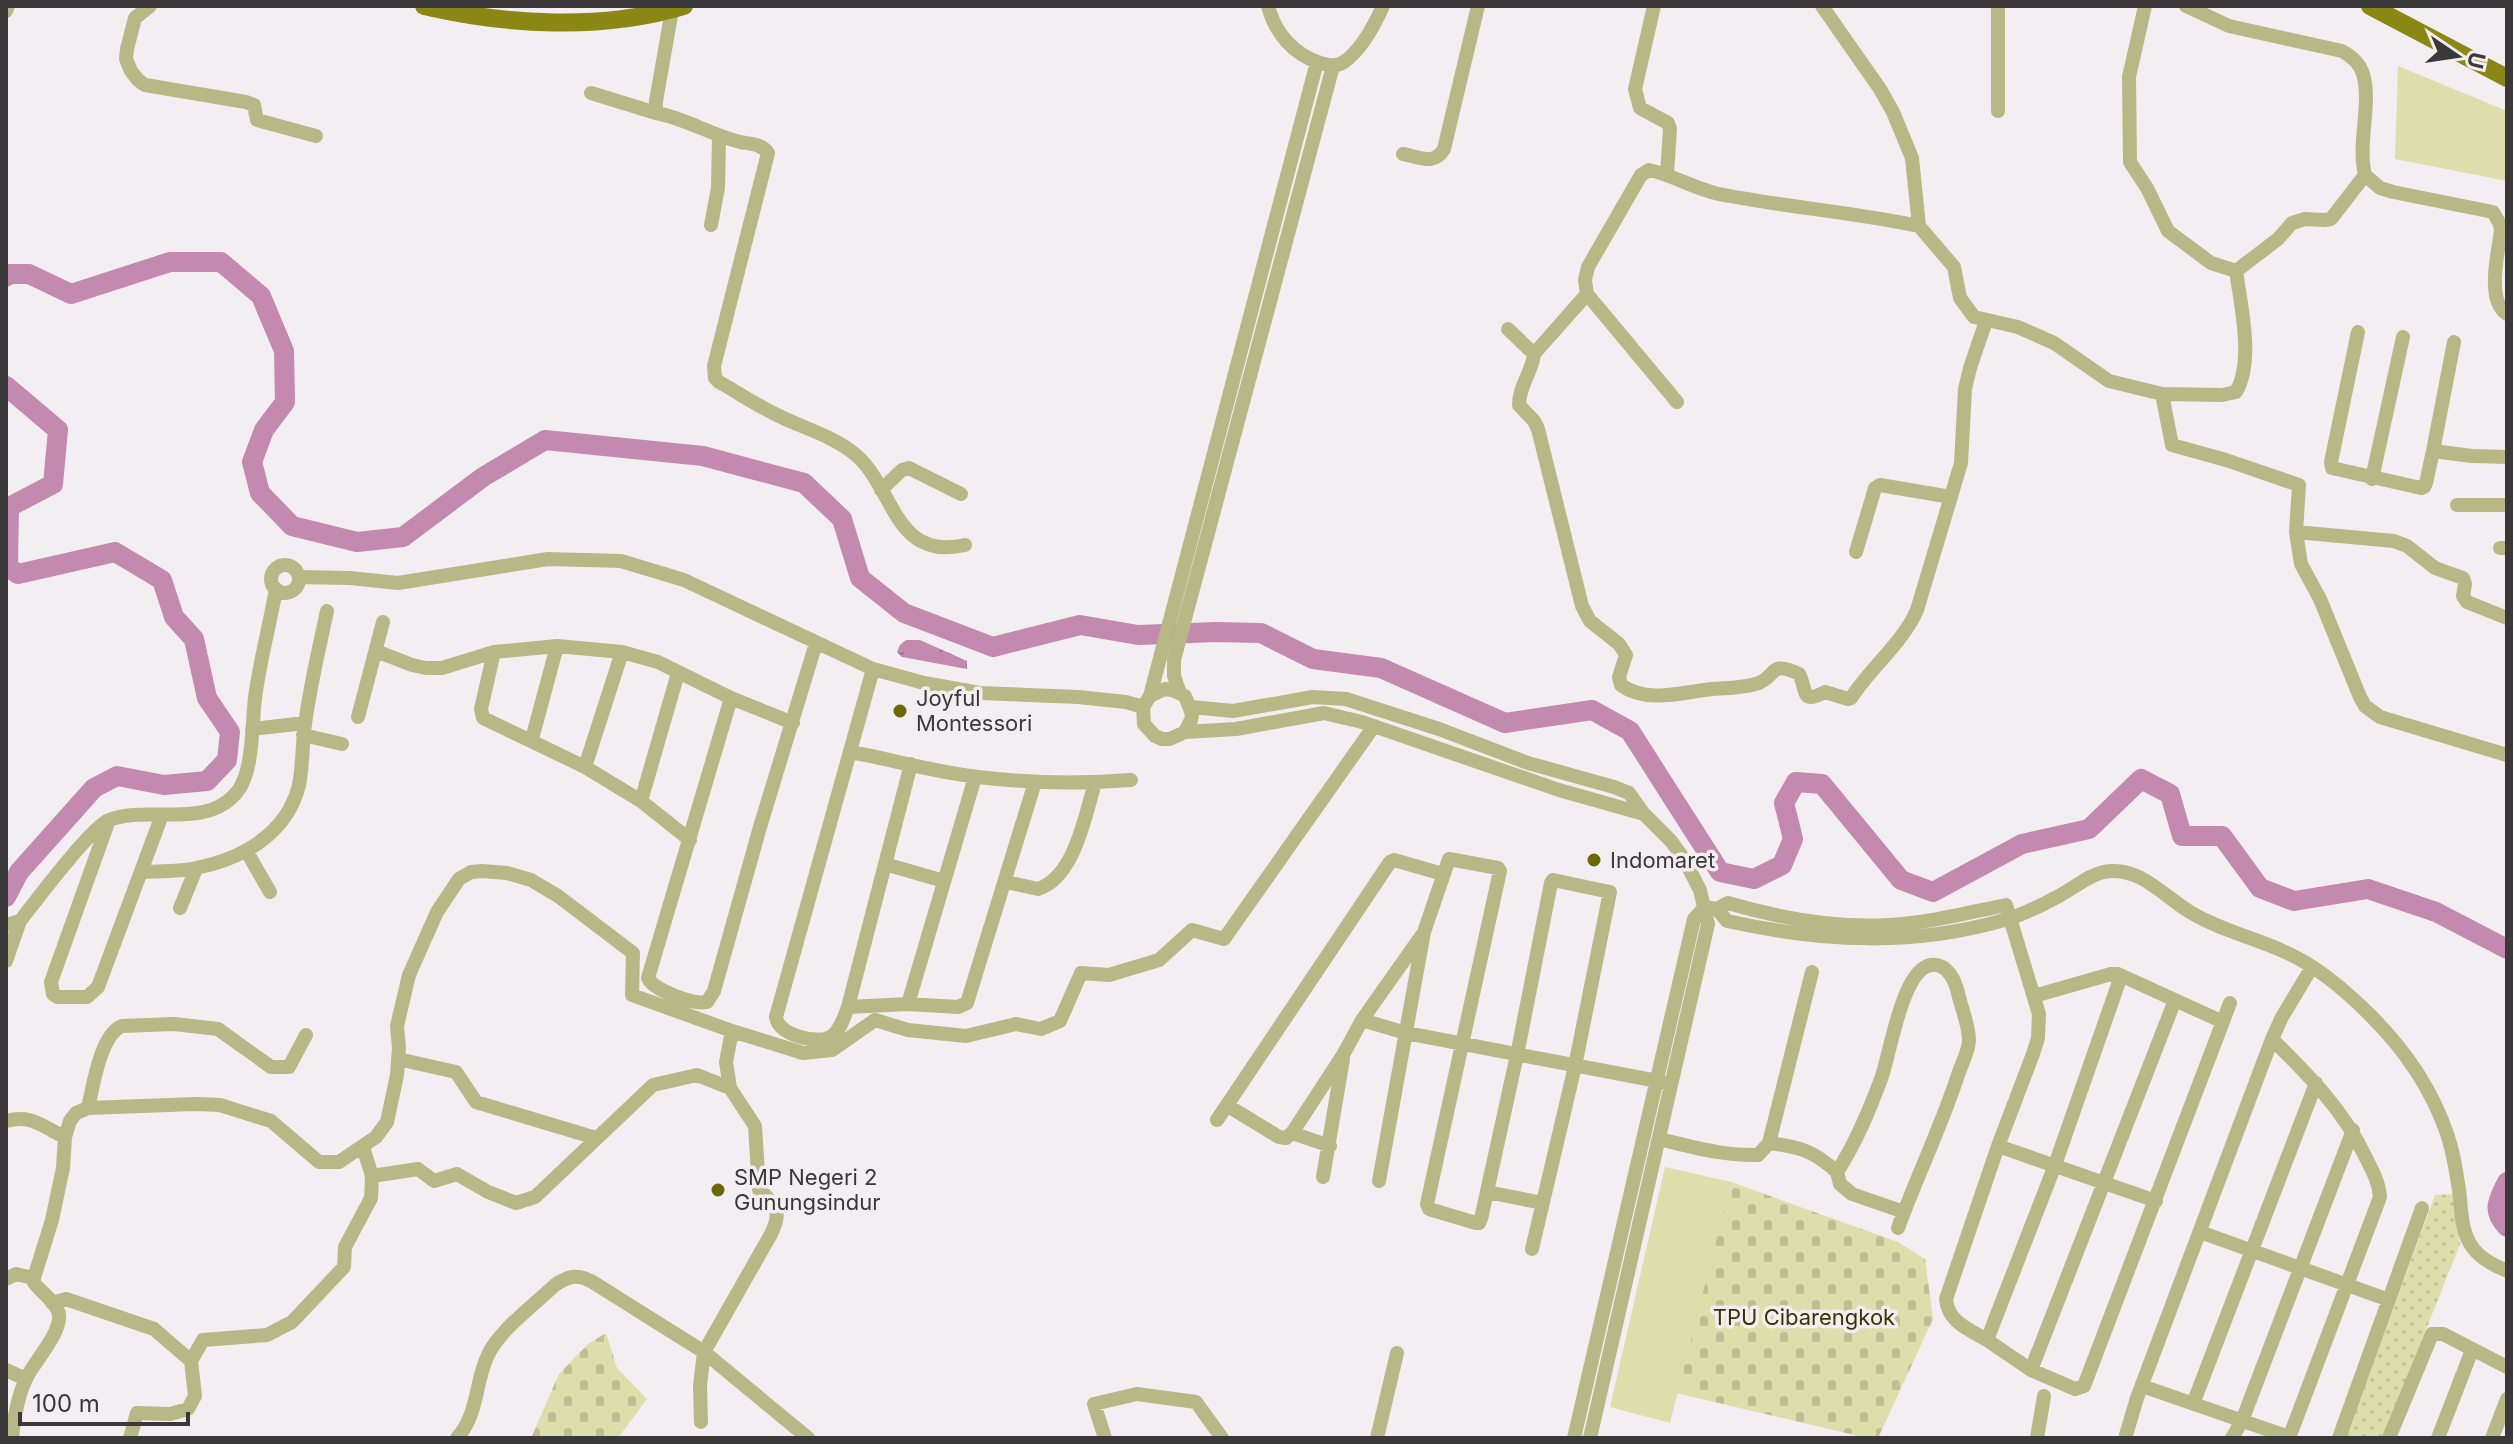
<svg xmlns="http://www.w3.org/2000/svg" width="2513" height="1444" viewBox="0 0 2513 1444" font-family="Inter,sans-serif">
  <style>
    .cemetery { fill: url(#cemetery-stones) }
    .park { fill: url(#park-dots) }
    .pitch { fill: #dedeac }
    .water { fill: url(#water-ripples) }
    .lines { fill: none; stroke-linecap: round; stroke-linejoin: round }
    .river { stroke: #c489af; stroke-width: 20 }
    .minor { stroke: #b8b887; stroke-width: 14 }
    .major { stroke: #8a8714; stroke-width: 18 }
    .poi-dot { fill: #6c6904; stroke: #f3eef1; stroke-width: 3 }
    .labels { text-anchor: middle; dominant-baseline: central; stroke-width: 7; stroke-linejoin: round; paint-order: stroke }
    .poi-label { font-size: 22px; fill: #3a3839; stroke: #f3eef1; text-anchor: start }
    .park-label { font-size: 22px; fill: #383600; stroke: #f3eef1 }
  </style>
  <defs>
    <pattern id="cemetery-stones" width="16" height="16" patternUnits="userSpaceOnUse" patternTransform="scale(2)"><rect width="16" height="16" fill="#dedeac"/><path d="M2 7V4a2 2 0 0 1 4 0v3zM10 15v-3a2 2 0 0 1 4 0v3z" fill="#bfbf95"/></pattern>
    <pattern id="park-dots" width="8" height="8" patternUnits="userSpaceOnUse" patternTransform="scale(2)"><rect width="8" height="8" fill="#dedeac"/><path d="M2 2h.1M6 6h.1" fill="none" stroke="#bfbf95" stroke-width="1.8" stroke-linecap="round"/></pattern>
    <pattern id="water-ripples" width="26" height="14" patternUnits="userSpaceOnUse" patternTransform="scale(2)"><rect width="26" height="14" fill="#c489af"/><path d="M2 4q2-2 4 0t4 0M15 11q2-2 4 0t4 0" fill="none" stroke="#a0718f"/></pattern>
  </defs>
  <rect width="100%" height="100%" fill="#f3eef1"/>
  <path class="cemetery" d="M1731,1182L1898,1242L1925,1259L1933,1319L1878,1438H1867L1676,1393Z
    M606,1333L617,1368L647,1399L618,1438H531L559,1374L588,1344Z"/>
  <path class="park" d="M2454,1194L2460,1244L2383,1438H2346L2435,1195Z"/>
  <path class="pitch" d="M2398,66L2507,111V181L2395,159Z
    M1665,1167L1731,1182L1670,1423L1610,1407Z"/>
  <path class="water" d="M906,640H920L967,661V669L902,657L897,652L900,645Z"/>
  <g class="lines">
    <path class="river" d="M6,277L8,274H29L71,294L170,262H221L261,296L284,351L285,402L264,430L252,462L260,493L292,526L357,542L403,537L483,477L545,440L703,456L804,483L842,519L860,578L904,613L993,647L1080,625L1138,635L1216,632L1261,633L1313,659L1381,668L1505,723L1592,710L1630,731L1720,872L1754,879L1782,865L1793,839L1784,803L1796,782L1822,784L1901,880L1933,892L2022,844L2089,829L2141,779L2170,794L2182,836H2222L2260,888L2294,901L2368,889L2436,912L2507,949
      M6,386L58,430L53,484L9,507L8,567L18,574L115,552L162,580L174,617L194,639L207,698L230,732L227,760L207,781L164,785L117,776L94,788L19,872L6,897
      M2507,1182C2498,1201 2491,1210 2507,1227"/>
    <path class="minor" d="M150,6L135,18L127,49L126,59L131,71L138,80L145,85L246,102L254,105L257,120L316,136
      M1268,6C1275,33 1293,54 1320,63C1328,65 1336,67 1344,62C1361,50 1375,24 1383,6
      M1654,6L1635,89L1640,108L1668,123L1670,129L1667,174
      M1822,6L1880,89L1893,112L1912,158L1919,226L1954,267L1960,298L1974,317L2018,327L2054,343L2109,381L2162,394L2222,395L2236,392C2254,361 2241,306 2236,271L2278,239L2292,223L2305,219L2324,220L2331,219L2365,175
      M2145,6L2129,77L2130,162L2147,188L2168,231L2211,263L2236,271
      M2186,6L2229,26L2342,51C2351,56 2360,63 2363,74C2372,104 2357,142 2365,175L2380,188L2393,192L2493,212L2500,224L2501,231C2498,253 2486,301 2507,314
      M672,10L656,101V113C685,118 711,135 740,142C751,144 762,144 768,153L714,366L715,378L719,382C737,392 755,404 773,413C799,427 833,435 856,455C895,489 894,561 965,545
      M6,11L8,6
      M591,93L656,113
      M1998,111V6
      M1403,154C1420,157 1434,166 1444,149L1478,6
      M711,225L718,188L719,137
      M1587,294L1677,402
      M1508,329L1534,354L1541,346L1587,294L1585,280L1588,267L1641,175L1649,170C1673,175 1695,189 1719,194C1785,207 1853,212 1919,226
      M2358,332L2331,462L2332,468L2421,488L2424,487L2426,483L2433,451L2472,456L2507,457
      M1534,354C1532,373 1519,385 1519,405L1534,421L1538,429L1582,606L1590,621L1619,644L1626,655L1619,677L1621,685C1647,704 1683,692 1712,689C1726,688 1742,688 1756,684C1777,678 1768,659 1799,674C1808,691 1800,705 1825,692L1848,699L1851,698C1871,667 1902,644 1917,610L1961,463L1965,389L1970,368L1986,321
      M2162,394L2172,445L2226,460L2299,485L2296,532L2301,564L2320,599L2360,697L2365,706L2380,717L2507,755
      M2433,451L2454,342
      M2372,479L2403,337
      M881,490L902,470L909,468L961,494
      M2457,505H2507
      M2296,532L2394,541L2407,546L2435,568L2463,578L2465,584L2463,596L2467,602L2507,618
      M2500,548H2507
      M1856,552L1875,488L1880,485L1951,497
      M271 579a14 14 0 1 1 28 0a14 14 0 1 1-28 0Z
      M299,577L350,578L398,583L548,559L621,561L684,580L873,669L924,683L980,693L1078,697L1126,702L1143,707
      M376,651L412,665L426,668H442L494,652L557,646L622,652L658,662L731,698L793,723
      M494,652L481,709L483,718L585,767L641,801L690,840
      M873,669L776,1017C778,1036 820,1045 832,1036C841,1029 844,1017 848,1007L911,764
      M1180,693L1174,676V660L1333,66
      M1150,696L1317,62
      M731,698L648,978C653,990 693,1005 707,1002L714,991L760,827L816,643
      M1191,707L1233,711L1313,697L1346,699L1439,729L1528,763L1614,787L1629,793L1644,814L1671,841L1684,859L1700,890L1708,924L1590,1438
      M358,717L383,622
      M252,729L305,723
      M1185,732L1191,720L1192,714L1185,696L1172,690L1165,689L1150,696L1143,707L1144,724L1155,736L1162,739H1170L1185,732L1236,729L1324,713L1362,722L1559,790L1644,814
      M303,735L342,744
      M532,739L557,646
      M851,752C893,760 935,772 978,777C1029,783 1080,784 1131,780
      M585,767L622,652
      M641,801L678,673
      M109,820L51,982L53,994L57,997H87L98,987L162,815
      M247,852L270,892
      M885,864L944,881
      M141,872C159,871 179,872 196,868C242,859 287,834 299,785C303,765 302,745 305,724C310,686 319,649 327,611
      M1006,882L1038,889C1075,877 1085,815 1095,783
      M1705,907L1717,909L1728,903C1779,918 1836,928 1889,925C1928,923 1967,913 2006,905L2039,1014L2038,1038L2033,1054L1998,1146L1946,1299C1948,1322 1968,1329 1987,1340L2055,1165L2121,976
      M180,908L196,869
      M1717,909L1727,921C1823,942 1912,947 2008,919C2024,914 2042,905 2057,897C2075,888 2091,872 2111,871C2142,869 2165,897 2190,912C2228,935 2273,941 2311,966C2333,980 2352,997 2371,1016C2403,1048 2431,1088 2446,1131C2453,1150 2456,1170 2459,1190C2462,1210 2460,1231 2473,1248C2481,1259 2494,1265 2507,1271
      M6,925L20,921C35,902 91,827 109,820C147,805 207,830 237,792C255,770 251,719 256,691C261,657 270,623 276,589
      M6,961L20,921
      M1812,972L1769,1143C1800,1147 1814,1151 1837,1172
      M2034,996L2111,974H2118L2221,1021
      M908,1004L975,777
      M848,1007L908,1004L958,1007L967,1003L1035,782
      M1362,1020L1406,1033L1668,1083
      M2272,1039C2308,1075 2343,1109 2365,1156C2372,1170 2379,1182 2380,1197L2289,1438
      M398,1059L456,1072L476,1102L596,1138
      M1228,1106L1279,1137L1286,1138L1292,1133L1343,1055L1362,1020L1422,935
      M88,1108C93,1087 100,1035 122,1026L174,1024L218,1029L271,1067H289L306,1035
      M1217,1120L1390,862L1394,860L1443,874
      M6,1121C33,1114 42,1127 65,1137
      M1292,1133L1330,1146
      M1659,1139C1693,1147 1723,1156 1758,1155L1769,1143
      M1998,1146L2156,1201
      M372,1176L418,1169L434,1181L457,1174L488,1192L516,1203L535,1197L653,1085L697,1075L730,1088
      M1323,1177L1343,1059
      M1379,1181L1424,932L1449,859L1498,868L1500,871L1427,1204L1429,1209L1476,1223H1479L1481,1219L1517,1055L1551,883L1553,880L1610,892L1575,1066L1532,1249
      M1487,1192L1543,1203
      M1898,1228C1917,1176 1941,1127 1958,1075C1961,1065 1969,1051 1969,1040C1969,1025 1961,1007 1958,993C1955,980 1947,963 1931,965C1902,969 1890,1055 1881,1079C1869,1111 1856,1143 1837,1172L1840,1184L1852,1194L1904,1212
      M2200,1232L2389,1300
      M6,1279L16,1274L33,1278
      M52,1303L66,1299L154,1329L191,1361
      M1987,1340L2031,1370L2075,1389L2084,1386L2230,1003
      M6,1370L26,1379
      M2031,1370L2175,1000
      M2142,1386L2289,1437
      M2193,1404L2316,1083
      M701,1422L700,1386L704,1352L771,1234C782,1212 777,1205 759,1190L755,1126L730,1088L726,1062L732,1031
      M2126,1435L2137,1398L2272,1039L2282,1017L2312,967
      M12,1438C14,1419 18,1394 27,1377C35,1361 61,1333 59,1315C58,1302 39,1292 33,1281L52,1220L63,1168L65,1137L70,1121L76,1113L88,1108L196,1104L220,1105L271,1121L319,1162H339L376,1137L387,1122L397,1075L399,1048L397,1026L409,975L437,912L459,879L471,872L482,871L507,873L531,880L558,896L633,953L632,995L732,1031L803,1053L832,1050L875,1020L908,1030L966,1036L1016,1024L1041,1029L1060,1021L1081,973L1109,975L1159,960L1192,930L1224,939L1374,726
      M130,1438L137,1413L170,1414L188,1409L195,1396L191,1361L203,1340L267,1335L292,1322L344,1267L345,1247L371,1198L372,1176L363,1147
      M457,1438C478,1415 475,1384 487,1357C498,1331 534,1305 555,1285C568,1276 577,1274 591,1281L704,1352L808,1438
      M1105,1438L1094,1404L1137,1394L1196,1402L1222,1438
      M1377,1438L1397,1353
      M1574,1438L1694,919L1705,907
      M2037,1438L2044,1396
      M2232,1438L2242,1421L2353,1130
      M2339,1438L2422,1208
      M2389,1438L2432,1334H2443L2507,1367
      M2438,1438L2472,1350
      M2492,1438L2507,1399"/>
    <path class="major" d="M424,6C506,25 602,31 684,6
      M2370,6L2507,78"/>
  </g>
  <g class="poi-dot">
    <circle cx="900" cy="711" r="8"/>
    <circle cx="1594" cy="860" r="8"/>
    <circle cx="718" cy="1190" r="8"/>
  </g>
  <g class="labels">
    <g class="poi-label">
      <text x="916" y="698">Joyful<tspan x="916" dy="25">Montessori</tspan></text>
      <text x="1610" y="860">Indomaret</text>
      <text x="734" y="1177">SMP Negeri 2<tspan x="734" dy="25">Gunungsindur</tspan></text>
    </g>
    <g class="park-label">
      <text x="1804" y="1317">TPU Cibarengkok</text>
    </g>
  </g>
  <rect width="2513" height="1444" fill="none" stroke="#3a3839" stroke-width="16"/>
  <g transform="translate(2457 56) rotate(103)" stroke="#f3eef1" stroke-width="6" paint-order="stroke">
  <path d="M0-6L14 30L0 20L-14 30Z" fill="#3a3839"/>
  <text y="-12" font-size="22" font-weight="bold" text-anchor="middle" fill="#3a3839">U</text>
  </g>
  <path d="M20 1412v12h168v-12" fill="none" stroke="#3a3839" stroke-width="4"/>
  <text x="32" y="1412" font-size="24" fill="#3a3839" stroke="#f3eef1" stroke-width="6" paint-order="stroke">100 m</text>
</svg>
